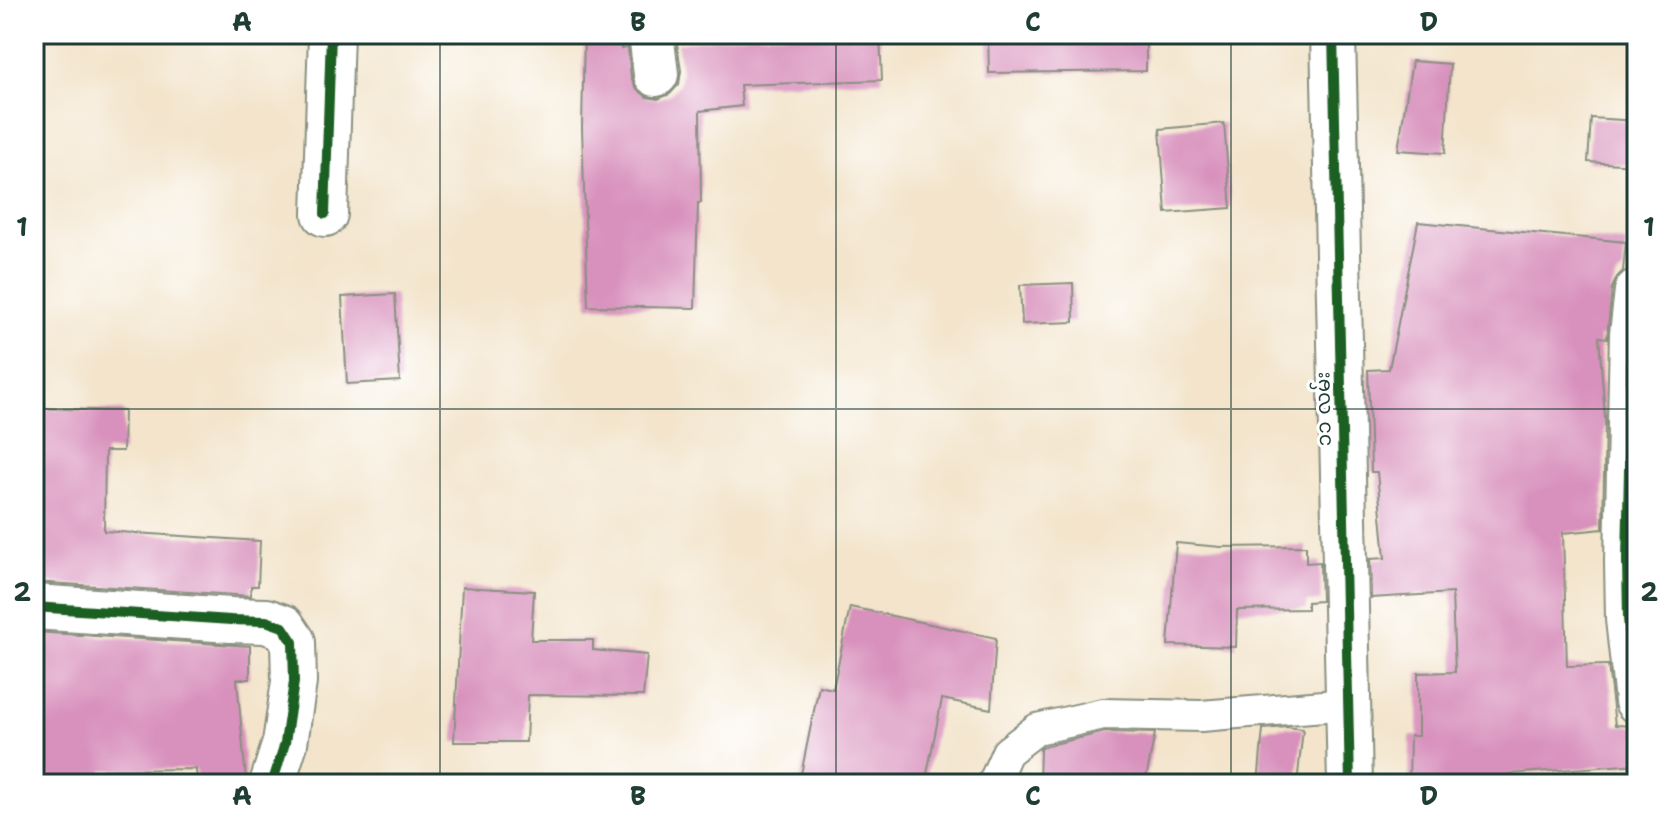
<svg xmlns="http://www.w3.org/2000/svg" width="1671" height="818" viewBox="0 0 1671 818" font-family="'Shantell Sans','Noto Sans Myanmar',sans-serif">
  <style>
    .building { fill: #d890bc }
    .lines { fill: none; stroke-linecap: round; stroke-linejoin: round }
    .service-casing { stroke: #899080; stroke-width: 34 }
    .minor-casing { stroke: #899080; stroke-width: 48 }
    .service { stroke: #fff; stroke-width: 30 }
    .minor { stroke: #fff; stroke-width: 44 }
    .cycleway-casing { stroke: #fff; stroke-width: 15 }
    .cycleway { stroke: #1b5e20; stroke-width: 10 }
    .grid { fill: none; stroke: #1f3d34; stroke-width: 2; stroke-opacity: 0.55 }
    .labels { text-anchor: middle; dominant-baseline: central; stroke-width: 6; stroke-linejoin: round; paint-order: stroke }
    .street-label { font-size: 20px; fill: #1f3d34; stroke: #fff }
    .neatline { fill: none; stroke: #1f3d34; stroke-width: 3 }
    .grid-label { font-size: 26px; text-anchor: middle; font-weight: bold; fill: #1f3d34 }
  </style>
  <rect width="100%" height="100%" fill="#fff"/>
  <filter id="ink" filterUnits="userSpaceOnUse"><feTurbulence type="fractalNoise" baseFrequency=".0125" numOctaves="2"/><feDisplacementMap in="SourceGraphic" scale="16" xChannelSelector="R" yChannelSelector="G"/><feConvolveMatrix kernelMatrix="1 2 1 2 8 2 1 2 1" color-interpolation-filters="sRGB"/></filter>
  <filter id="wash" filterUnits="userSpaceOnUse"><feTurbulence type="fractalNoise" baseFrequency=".006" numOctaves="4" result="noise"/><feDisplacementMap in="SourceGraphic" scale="32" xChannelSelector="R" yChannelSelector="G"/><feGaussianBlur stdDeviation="1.8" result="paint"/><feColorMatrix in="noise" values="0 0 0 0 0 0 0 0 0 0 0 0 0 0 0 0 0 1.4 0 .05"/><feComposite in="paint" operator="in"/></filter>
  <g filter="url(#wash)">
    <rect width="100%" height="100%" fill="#f3e4cb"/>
    <g id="blocks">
      <path class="building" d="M584,34H620L621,49L628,48L631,77L636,88L647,97L658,99L670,94L679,84L681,71L677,43L753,34H880L882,80L740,85L742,106L700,111L701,203H698L695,308L588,306L582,128Z
        M988,34H1146V71L989,73Z
        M1412,61L1450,64L1445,153L1398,150Z
        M1591,118L1637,121V165L1588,162Z
        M1224,123L1231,208L1166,213L1160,129Z
        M1418,222L1626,242L1623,271L1617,277L1612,288L1607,338L1599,337L1605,417L1603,529L1563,533L1567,666L1608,665L1615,725L1637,726V764L1510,774V784H1409L1410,736H1418V673L1455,672L1452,593L1371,598L1370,559L1385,558L1377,472H1371L1368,370L1389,369Z
        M1073,283L1074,322L1022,324L1020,285Z
        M395,294L400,381L347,384L342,297Z
        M34,408L124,411L123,451H105L104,531L260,541L258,586H251V596L34,582Z
        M1176,543L1221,547L1306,546V563L1320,562L1321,601L1307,602V609L1237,610L1236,647L1168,645Z
        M462,587L534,591L531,640H593V650L647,655L643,696L528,695L526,742H454Z
        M850,607L996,638L991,709L942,699L925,784H799L819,686L833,689Z
        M34,632L250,646V679H237L246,781L197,784L196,769L102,770L101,784H35Z
        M1287,727L1303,729L1297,784H1258L1263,729Z
        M1105,732L1155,733L1145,784H1039L1040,749L1045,746Z"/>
    </g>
  </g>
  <g filter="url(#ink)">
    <use href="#blocks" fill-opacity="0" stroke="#899080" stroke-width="2"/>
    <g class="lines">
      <defs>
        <path id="service" d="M993,784L1007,752L1037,729L1103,714L1201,716L1348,704"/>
        <path id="minor" d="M651,34L656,74
          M1333,34L1350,784
          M325,214L331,34
          M1637,291L1632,334L1627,561L1628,619L1637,701
          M34,607L231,620L266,621L283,627L293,642L294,682L285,743L272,784"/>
      </defs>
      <use href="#service" class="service-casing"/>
      <use href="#minor" class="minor-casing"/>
      <use href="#service" class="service"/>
      <use href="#minor" class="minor"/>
      <defs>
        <path id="cycleway" d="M1333,34L1350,784
          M325,214L331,34
          M1637,291L1632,334L1627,561L1628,619L1637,701
          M34,607L231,620L266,621L283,627L293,642L294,682L285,743L272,784"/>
      </defs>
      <use href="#cycleway" class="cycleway-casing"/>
      <use href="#cycleway" class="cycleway"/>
    </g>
  </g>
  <path class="grid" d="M440,34V784M836,34V784M1231,34V784M34,409H1637"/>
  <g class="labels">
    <g class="street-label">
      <text transform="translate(1323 409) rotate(-91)">၁၁ လမ်း</text>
    </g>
  </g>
  <rect width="1671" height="818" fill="none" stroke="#fff" stroke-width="88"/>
  <rect x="44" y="44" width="1583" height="730" class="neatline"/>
  <g class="grid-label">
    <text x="242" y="31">A</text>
    <text x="638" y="31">B</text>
    <text x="1033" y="31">C</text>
    <text x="1429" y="31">D</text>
    <text x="22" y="236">1</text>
    <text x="1649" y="236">1</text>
    <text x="22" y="601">2</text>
    <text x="1649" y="601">2</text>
    <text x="242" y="805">A</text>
    <text x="638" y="805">B</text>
    <text x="1033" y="805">C</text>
    <text x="1429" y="805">D</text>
  </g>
</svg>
